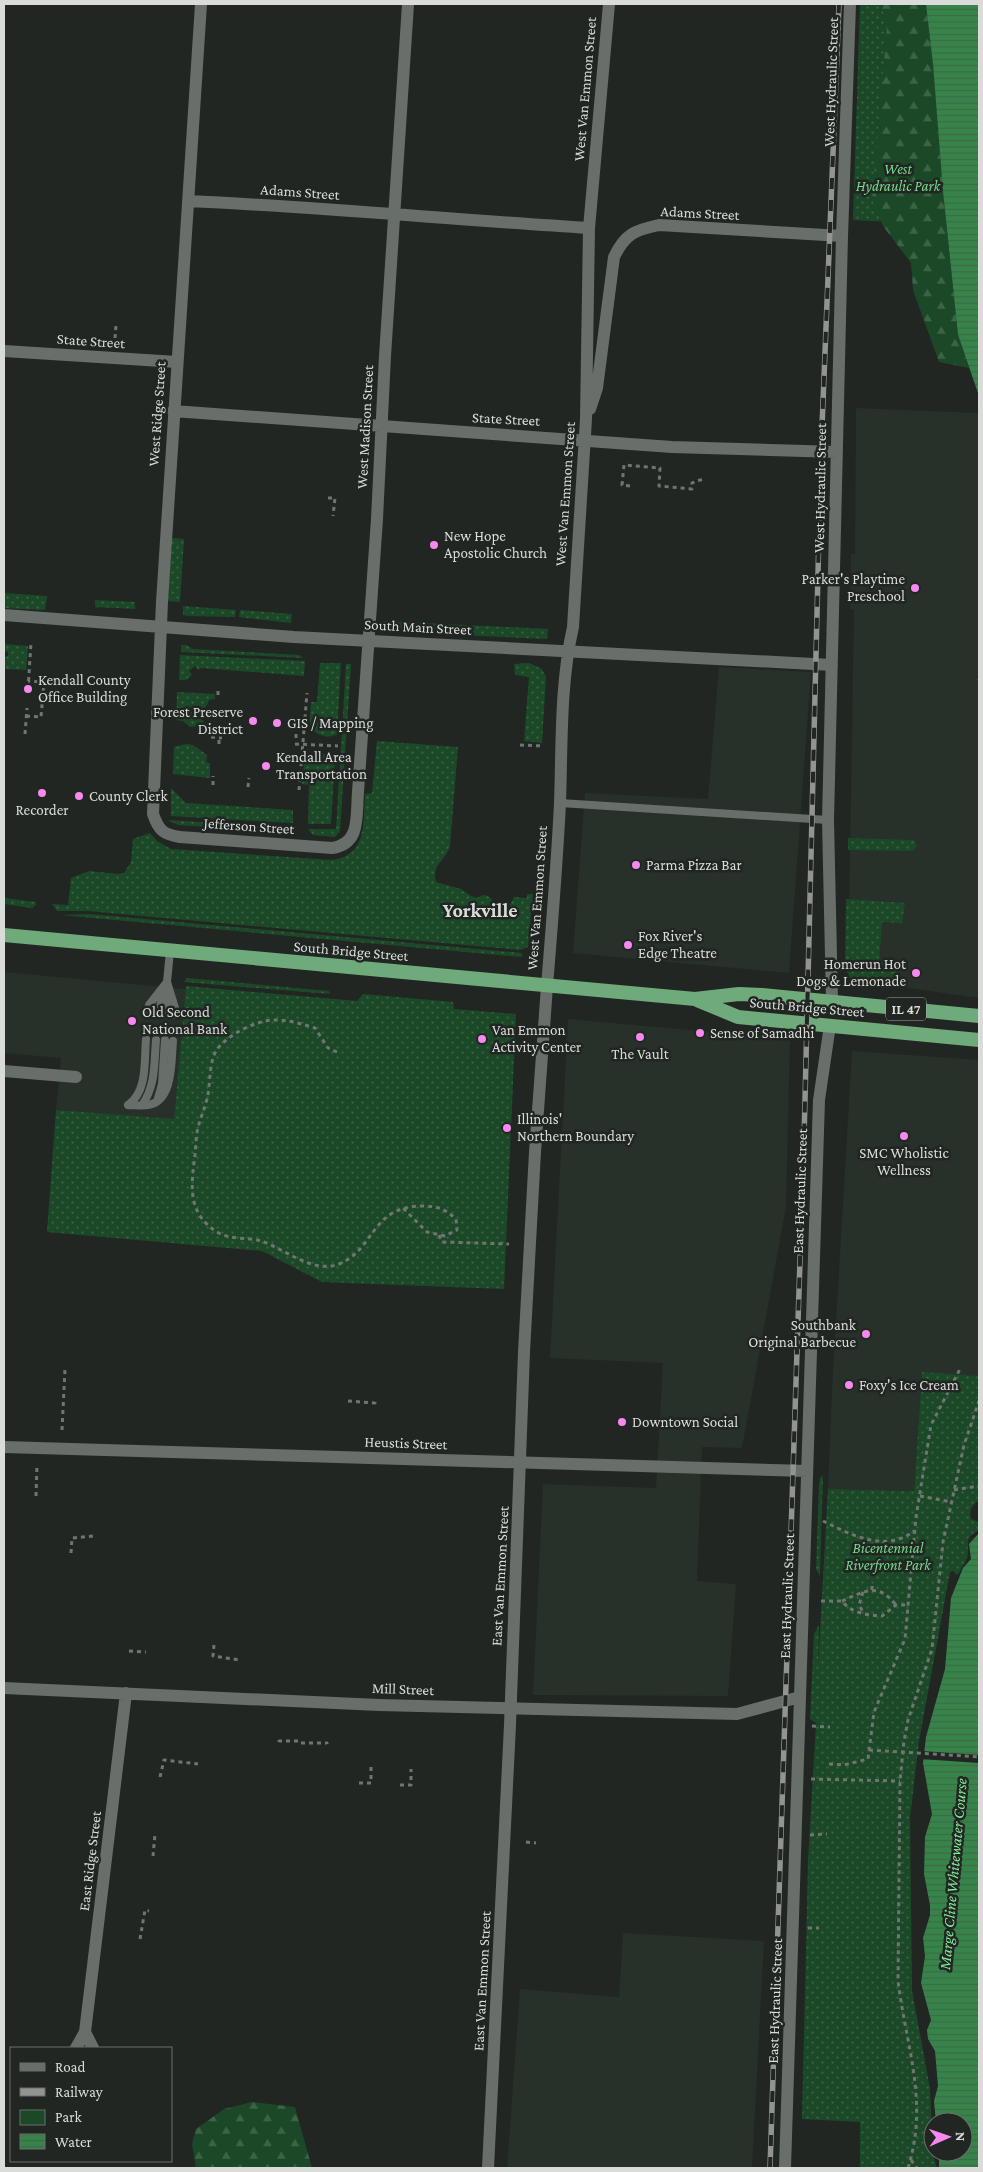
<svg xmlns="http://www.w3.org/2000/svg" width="983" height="2172" viewBox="0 0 983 2172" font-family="'Crimson Pro',serif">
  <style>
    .built { fill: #273029 }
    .green { fill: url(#green-dots) }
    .forest { fill: url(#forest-firs) }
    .water { fill: url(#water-rules) }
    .pier { fill: #212622 }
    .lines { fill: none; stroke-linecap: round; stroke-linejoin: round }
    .path { stroke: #717571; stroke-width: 3; stroke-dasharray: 4 4; stroke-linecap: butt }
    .service { stroke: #686e69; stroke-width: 8 }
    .minor { stroke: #686e69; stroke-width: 12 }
    .tertiary { stroke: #686e69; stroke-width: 12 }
    .trunk { stroke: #6eaa7a; stroke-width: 14 }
    .rail-casing { stroke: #919491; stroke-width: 5.5 }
    .rail { stroke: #212622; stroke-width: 4; stroke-dasharray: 11; stroke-linecap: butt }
    .poi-dot { fill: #f589ee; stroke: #212622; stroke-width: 2 }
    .labels { text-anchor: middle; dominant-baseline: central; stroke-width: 5; stroke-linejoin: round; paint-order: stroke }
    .shield { fill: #212622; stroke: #a2a5a2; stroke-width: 1 }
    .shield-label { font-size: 14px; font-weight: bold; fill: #d9dcd9 }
    .street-label { font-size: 15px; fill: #d9dcd9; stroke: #212622 }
    .park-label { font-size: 15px; font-style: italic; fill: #75da8c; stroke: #212622 }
    .poi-label { font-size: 15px; fill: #d9dcd9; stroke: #212622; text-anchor: start }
    .water-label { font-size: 16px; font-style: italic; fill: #84ea9b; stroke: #212622 }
    .district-label { font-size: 20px; font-weight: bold; fill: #d9dcd9; stroke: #212622 }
  </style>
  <defs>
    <pattern id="green-dots" width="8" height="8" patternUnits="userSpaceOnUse" patternTransform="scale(1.25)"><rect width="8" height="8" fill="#1b4927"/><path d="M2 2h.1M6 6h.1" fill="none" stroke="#3c6346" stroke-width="1.8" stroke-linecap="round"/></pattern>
    <pattern id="forest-firs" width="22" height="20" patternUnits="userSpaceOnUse" patternTransform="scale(1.25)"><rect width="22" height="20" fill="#1b4927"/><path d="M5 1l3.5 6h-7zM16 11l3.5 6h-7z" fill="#3c6346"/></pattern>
    <pattern id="water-rules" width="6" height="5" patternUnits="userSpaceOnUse" patternTransform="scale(1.25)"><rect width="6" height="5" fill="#37844b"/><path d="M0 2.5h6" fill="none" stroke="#3b6a47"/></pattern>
  </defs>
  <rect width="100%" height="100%" fill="#212622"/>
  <path class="built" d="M856,408L979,413V998L852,980L848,975L854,610L850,609L851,554H855Z
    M719,667L811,672L789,973L573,953L585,793L708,799Z
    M4,972L186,989L174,1120L56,1110L61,1058L4,1053Z
    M568,1019L790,1039L786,1207L742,1448L702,1447L697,1581L736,1584L728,1696L533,1695L543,1484L656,1488L663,1363L550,1358Z
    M852,1051L979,1060V1376L922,1373L914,1491L828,1489L832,1390Z
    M623,1933L764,1941L752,2168H507L520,1989L619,1997Z"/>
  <path class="green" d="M860,4H926L933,64L946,225L853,220Z
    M172,538L184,539L180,602L168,601Z
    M4,593L47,596L45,610L4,608Z
    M95,600L135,602V609L95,607Z
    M183,606L236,610L235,617L188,616L183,615Z
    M240,610L292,614L291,623L239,617Z
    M383,621L548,629L547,639L396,632L389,628Z
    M4,644L28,646L26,670L4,669V657L8,656V652L4,651Z
    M181,645H187L192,649L299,655L303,658L181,652Z
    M180,655L305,661L304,676L201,668L198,670L195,666L189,671L192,675L186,680H179Z
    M320,663H341L337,734C328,740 312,734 310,724C309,717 311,709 311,702H317Z
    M529,663L542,669L546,677L542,743L524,741L529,677L515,675L514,664Z
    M346,664H351L340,831L335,837L313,835L308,829H336Z
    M177,692L215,694V699L209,700L206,707L197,711V716L204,721L197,726L190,727L183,721L176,720Z
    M377,741L458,747L450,846C445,862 431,864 436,882L461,889L471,896L477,898L483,895L488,896L500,907H509L514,897L527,898V894H533L528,947L520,950L88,911H57L52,904L68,905L71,878L89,871L118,874L124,873L131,862L133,839L150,833L157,841L171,849L331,860C368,856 363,823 365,794L372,793Z
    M186,744L193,745L207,755L206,762L210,763V778L173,774L174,747Z
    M321,754L331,755L335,760L331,824H308L309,785L302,784L304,764L313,761Z
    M171,788L186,803L293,810V823L171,816Z
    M168,820L292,828L288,832L178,825Z
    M848,838L914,840L917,846L912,851L848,850Z
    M4,898L36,902V905L32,908L4,904Z
    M846,899L905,903L902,923L882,922L879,962L898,964L897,984L850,979L845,967Z
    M89,914L522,953V957L60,915Z
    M187,978L329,991L330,994L184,982Z
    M186,986L357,1001L363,994L453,1002L454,1009L516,1014L504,1289L322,1282L262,1251L47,1232L56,1110L174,1119Z
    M922,1372L979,1376V1501C972,1504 969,1511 971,1519L979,1522V1530C965,1538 968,1540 968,1554C967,1560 962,1567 959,1573L957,1575L953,1571L950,1572L919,1741L910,1818L912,1991L930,2088L933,2155L937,2168H860V2122L802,2119L808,1862L816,1723L810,1719L814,1634L819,1625L818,1668L828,1489L914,1491Z
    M823,1475L820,1576L816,1569L819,1485L820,1478Z"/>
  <path class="forest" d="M881,4H926L933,64L943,191L958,335L969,368L939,362L913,290L911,263L883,226L872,199L887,27Z
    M252,2102L295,2107L312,2168H196L192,2144L196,2129L224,2109Z"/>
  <path class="water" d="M926,4H979V396L958,335L943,191L933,64Z
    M979,1533V2168H939V2152H963V2122H936L934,2101L938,2086L935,2051L928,2039L927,2030L931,2020L921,1983L925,1956L923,1938L930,1915V1905L924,1874L925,1837L932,1814L923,1763L926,1737L945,1669L951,1598L963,1568L971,1559L969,1544Z"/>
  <path class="pier" d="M922,1751L979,1755V1763L921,1759Z"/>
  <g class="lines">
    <path class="path" d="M115,338L116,326
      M630,486L622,485L624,465L660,468L659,486L692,489V483L703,479
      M328,498H335L333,516
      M979,679V680
      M28,689L31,643
      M218,695V688
      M26,716L41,717L44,682L28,681
      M25,734L27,708
      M220,734V729
      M211,737L222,738
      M296,738V734
      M219,744V740
      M295,744L338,746
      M520,745L543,746
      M213,785V776
      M248,787L249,778
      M299,790L307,693
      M337,1052L328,1048L315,1028C302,1024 289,1020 275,1020C256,1020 230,1034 218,1048C208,1061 211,1084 207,1099C205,1107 202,1114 200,1121C196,1131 196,1144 195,1155C191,1186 187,1213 217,1232C229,1240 248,1237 261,1241C285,1249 313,1274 339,1264C376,1249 370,1206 423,1206C438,1206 445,1209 456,1219L457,1230L445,1236L427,1232L403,1208
      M439,1235L442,1242L509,1244
      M348,1401L375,1403V1400
      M62,1430L65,1369
      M954,1490L979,1486
      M36,1496L37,1465
      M920,1496L952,1502
      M823,1521C851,1535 886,1553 914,1531
      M71,1553L72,1538L93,1536
      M899,1568H911
      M872,1590V1585
      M863,1592L859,1605L864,1614
      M821,1601H842C851,1613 867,1615 882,1616L896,1605H908
      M842,1601C865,1591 878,1582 896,1605
      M214,1645L213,1656L240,1660
      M129,1651L146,1652
      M812,1726L830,1727
      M279,1742V1741H301
      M301,1743H327V1744
      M869,1750L979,1757
      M829,1764L844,1765L868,1759L874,1712L905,1639L916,1517L931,1425L960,1369
      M160,1777L164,1760L198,1764
      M811,1779L900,1781
      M359,1783H371V1767
      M400,1785H411V1769
      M810,1835L827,1834
      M526,1842L536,1843
      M153,1856L155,1834
      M808,1928H819
      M140,1939L145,1910L149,1911
      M911,2160L917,2168
      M908,2168C929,2102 906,2046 898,1981L900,1781L904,1741L908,1720L932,1649L943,1542L964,1445L979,1401"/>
    <path class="service" d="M560,803L828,820
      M167,982L175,1008V1015
      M167,994V1014
      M148,1012L149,1005L167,982L170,951
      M158,1013L165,989
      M158,1098L162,1084L165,1040
      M128,1105C135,1105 142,1106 148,1105C174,1101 171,1060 173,1041
      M128,1105C148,1091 144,1061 146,1039
      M142,1105C156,1086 154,1062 156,1040"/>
    <path class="minor" d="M201,4L162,602L153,814C159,831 163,834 180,837L332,848C361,844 356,816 358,792L377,519L385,356L408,4
      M188,201C322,207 455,220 589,228
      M4,351L177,362
      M590,409L597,388L614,257C625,234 635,230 659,225L842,236
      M173,411L672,447L837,452
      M4,615L294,637L832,665
      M547,986C552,925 557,864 560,803C562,745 560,684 573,627L586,419L589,228L609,4
      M832,1002L828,820L842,236L850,4
      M4,1071L76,1077
      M4,1447L807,1471
      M4,1688L379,1705L737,1714L800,1697
      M85,2032L93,2048
      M76,2048L85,2032L126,1693
      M785,2168L819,1100L830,1025"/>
    <path class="tertiary" d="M488,2168L510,1725L524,1352L535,1152L547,986"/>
    <path class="trunk" d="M4,935L695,999L739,994L762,995L979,1016
      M697,1000L738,1017L979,1040"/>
    <defs>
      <path id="rail" d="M770,2168L804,1140L821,452L839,4"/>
    </defs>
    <use href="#rail" class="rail-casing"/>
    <use href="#rail" class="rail"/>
  </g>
  <g class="poi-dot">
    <circle cx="434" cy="545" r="5"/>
    <circle cx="915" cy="588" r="5"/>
    <circle cx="28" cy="689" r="5"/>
    <circle cx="253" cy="721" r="5"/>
    <circle cx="277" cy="723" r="5"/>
    <circle cx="266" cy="766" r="5"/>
    <circle cx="42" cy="793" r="5"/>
    <circle cx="79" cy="796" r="5"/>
    <circle cx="636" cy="865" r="5"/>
    <circle cx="628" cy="945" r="5"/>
    <circle cx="916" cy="973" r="5"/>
    <circle cx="132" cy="1021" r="5"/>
    <circle cx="700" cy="1033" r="5"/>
    <circle cx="640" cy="1037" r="5"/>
    <circle cx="482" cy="1039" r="5"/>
    <circle cx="507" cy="1128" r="5"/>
    <circle cx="904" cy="1136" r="5"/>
    <circle cx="866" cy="1334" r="5"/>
    <circle cx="849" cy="1385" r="5"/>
    <circle cx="622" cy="1422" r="5"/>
  </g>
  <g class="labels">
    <rect class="shield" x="886" y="997.5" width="40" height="23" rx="4"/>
    <g class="shield-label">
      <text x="906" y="1009">IL 47</text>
    </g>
    <g class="street-label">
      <text transform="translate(831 82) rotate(-88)">West Hydraulic Street</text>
      <text transform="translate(585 89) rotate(-85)">West Van Emmon Street</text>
      <text transform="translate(300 192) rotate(4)">Adams Street</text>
      <text transform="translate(700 213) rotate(3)">Adams Street</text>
      <text transform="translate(91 341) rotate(4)">State Street</text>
      <text transform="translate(157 414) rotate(-86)">West Ridge Street</text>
      <text transform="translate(506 419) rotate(3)">State Street</text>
      <text transform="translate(365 427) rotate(-87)">West Madison Street</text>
      <text transform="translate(820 488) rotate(-89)">West Hydraulic Street</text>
      <text transform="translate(565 494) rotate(-86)">West Van Emmon Street</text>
      <text transform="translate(418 627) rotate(3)">South Main Street</text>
      <text transform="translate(249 826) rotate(4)">Jefferson Street</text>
      <text transform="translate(537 898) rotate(-86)">West Van Emmon Street</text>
      <text transform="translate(351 951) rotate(5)">South Bridge Street</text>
      <text transform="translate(807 1007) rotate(5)">South Bridge Street</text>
      <text transform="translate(800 1191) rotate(-88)">East Hydraulic Street</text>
      <text transform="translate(406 1443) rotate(2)">Heustis Street</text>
      <text transform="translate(500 1576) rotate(-87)">East Van Emmon Street</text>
      <text transform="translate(787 1596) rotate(-88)">East Hydraulic Street</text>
      <text transform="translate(403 1689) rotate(2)">Mill Street</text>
      <text transform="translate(90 1861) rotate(-83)">East Ridge Street</text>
      <text transform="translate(482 1981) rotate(-87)">East Van Emmon Street</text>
      <text transform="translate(775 2001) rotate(-88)">East Hydraulic Street</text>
    </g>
    <g class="park-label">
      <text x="898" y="169">West<tspan x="898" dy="17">Hydraulic Park</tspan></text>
      <text x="888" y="1548">Bicentennial<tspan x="888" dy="17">Riverfront Park</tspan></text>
    </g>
    <g class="poi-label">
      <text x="444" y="536">New Hope<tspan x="444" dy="17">Apostolic Church</tspan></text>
      <text x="905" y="579" text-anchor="end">Parker's Playtime<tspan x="905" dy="17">Preschool</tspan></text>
      <text x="38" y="680">Kendall County<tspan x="38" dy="17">Office Building</tspan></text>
      <text x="243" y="712" text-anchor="end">Forest Preserve<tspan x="243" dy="17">District</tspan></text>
      <text x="287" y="723">GIS / Mapping</text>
      <text x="276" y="757">Kendall Area<tspan x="276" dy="17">Transportation</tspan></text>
      <text x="89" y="796">County Clerk</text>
      <text x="42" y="810" text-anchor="middle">Recorder</text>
      <text x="646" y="865">Parma Pizza Bar</text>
      <text x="638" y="936">Fox River's<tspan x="638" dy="17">Edge Theatre</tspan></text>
      <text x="906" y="964" text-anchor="end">Homerun Hot<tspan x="906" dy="17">Dogs &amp; Lemonade</tspan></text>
      <text x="142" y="1012">Old Second<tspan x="142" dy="17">National Bank</tspan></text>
      <text x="492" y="1030">Van Emmon<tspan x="492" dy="17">Activity Center</tspan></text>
      <text x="710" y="1033">Sense of Samadhi</text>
      <text x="640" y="1054" text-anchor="middle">The Vault</text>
      <text x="517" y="1119">Illinois'<tspan x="517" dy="17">Northern Boundary</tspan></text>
      <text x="904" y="1153" text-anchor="middle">SMC Wholistic<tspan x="904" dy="17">Wellness</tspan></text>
      <text x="856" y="1325" text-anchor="end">Southbank<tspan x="856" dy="17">Original Barbecue</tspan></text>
      <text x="859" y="1385">Foxy's Ice Cream</text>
      <text x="632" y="1422">Downtown Social</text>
    </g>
    <g class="water-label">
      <text transform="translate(953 1874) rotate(-85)">Marge Cline Whitewater Course</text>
    </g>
    <g class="district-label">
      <text x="480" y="910">Yorkville</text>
    </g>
  </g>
  <rect width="983" height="2172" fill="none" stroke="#d9dcd9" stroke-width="10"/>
  <rect x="10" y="2047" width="162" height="115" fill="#212622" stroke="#6b6f6b"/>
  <rect x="20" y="2063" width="25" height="8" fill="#686e69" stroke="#6b6f6b"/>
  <text x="55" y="2072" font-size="15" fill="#d9dcd9">Road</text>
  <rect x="20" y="2088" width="25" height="8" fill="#919491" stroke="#6b6f6b"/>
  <text x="55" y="2097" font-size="15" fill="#d9dcd9">Railway</text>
  <rect x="20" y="2110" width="25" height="15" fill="#1b4927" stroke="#6b6f6b"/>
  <text x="55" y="2122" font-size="15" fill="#d9dcd9">Park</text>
  <rect x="20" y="2134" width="25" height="15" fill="url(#water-rules)" stroke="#6b6f6b"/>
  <text x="55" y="2147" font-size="15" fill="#d9dcd9">Water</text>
  <g transform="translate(948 2137) rotate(88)"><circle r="24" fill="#212622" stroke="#6b6f6b"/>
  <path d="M0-4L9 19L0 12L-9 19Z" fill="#f589ee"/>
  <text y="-8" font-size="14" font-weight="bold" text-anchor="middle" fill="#d9dcd9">N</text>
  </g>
</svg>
